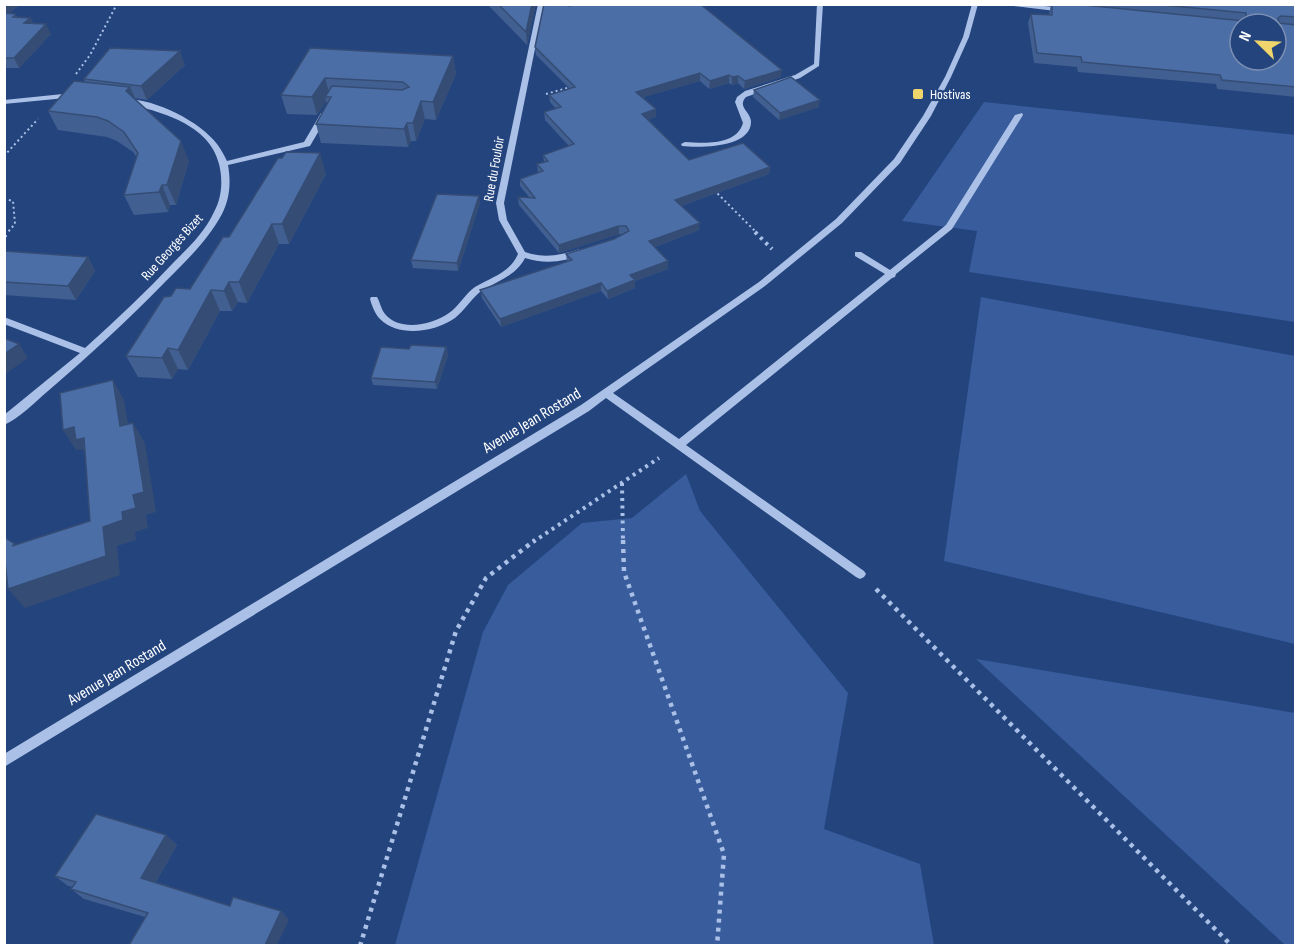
<svg xmlns="http://www.w3.org/2000/svg" width="1300" height="950" viewBox="0 0 1300 950" font-family="'Sofia Sans Condensed',sans-serif">
  <style>
    .green { fill: #385c9c }
    .lines { fill: none; stroke-linecap: round; stroke-linejoin: round }
    .path-far2 { stroke: #aac0e6; stroke-width: 2; stroke-dasharray: 2 3; stroke-linecap: butt }
    .path-far1 { stroke: #aac0e6; stroke-width: 4; stroke-dasharray: 3 4.5; stroke-linecap: butt }
    .path { stroke: #aac0e6; stroke-width: 4.5; stroke-dasharray: 4 5; stroke-linecap: butt }
    .minor { fill: #aac0e6; fill-rule: evenodd }
    .wall { fill: #415f90 }
    .shaded-wall { fill: #354d75 }
    .building { fill: #4c6ea7; stroke: #354d75; stroke-width: 1.5; fill-rule: evenodd }
    .poi-dot { fill: #f0d56d; stroke: #24447e; stroke-width: 2 }
    .labels { text-anchor: middle; dominant-baseline: central; stroke-width: 4.5; stroke-linejoin: round; paint-order: stroke }
    .far-poi-label { font-size: 14px; fill: #fff; stroke: #24447e; text-anchor: start }
    .far-street-label { font-size: 14px; fill: #fff; stroke: #24447e }
    .street-label { font-size: 16px; fill: #fff; stroke: #24447e }
  </style>
  <rect width="100%" height="100%" fill="#24447e"/>
  <path class="green" d="M984,102L1295,135V322L969,272L977,231L902,221Z
    M981,297L1295,356V644L944,561Z
    M686,474L700,511L848,693L824,829L920,864L934,945H395L483,632L508,585L582,523L632,518Z
    M976,659L1295,713V945H1285Z"/>
  <g class="lines">
    <path class="path-far2" d="M76,74L90,55L117,4
      M546,94L571,87
      M4,156L38,119
      M714,190L757,233
      M4,199L13,201L15,224L7,233"/>
    <path class="path-far1" d="M755,232L772,249
      M4,237L8,232
      M622,483L623,542
      M533,542L659,458"/>
    <path class="path" d="M623,540L624,572L724,854L717,946
      M876,589L1232,946
      M360,946L456,631L486,578L535,540"/>
    <path class="minor" d="M538,4H544L504,203L507,220L525,252C545,259 561,255 580,249L584,252C568,263 543,264 525,258C516,276 497,281 481,291C471,299 465,310 455,318C435,332 399,338 380,319C375,314 372,306 370,299L371,297H377C380,302 381,309 385,314C400,332 432,325 449,313C459,306 465,294 475,287C491,277 510,273 518,254L499,220L496,203Z
      M817,4H823L819,66L800,78L746,97C737,107 750,111 751,121C752,148 700,148 682,146L681,144L685,142C705,143 736,146 743,123L735,102L737,97L745,91L795,75L814,64Z
      M972,4H978L969,37L951,77L931,116L900,163L842,223L765,286L613,393L679,439L885,274L855,256V252H861L890,270L946,225L1015,115L1022,113L1023,115L952,229L896,274L895,277L892,278L686,445L864,571L866,574L864,577L860,579L856,577L606,398L589,411L4,767V754L581,405L759,282L836,219L894,159L923,116L945,77L963,37Z
      M996,4H1025L1064,8L1067,10L1064,12Z
      M73,93H76V97L4,104V100Z
      M124,99C153,98 200,121 217,144C221,149 224,155 227,161L304,142L321,113L328,115L310,146L228,165C231,182 230,198 222,214C208,240 186,261 166,281C128,320 89,356 48,391C35,402 20,418 4,425V415L80,353L4,324V317L85,348C116,320 146,292 174,262C189,247 205,232 214,212C222,197 223,180 219,164C210,124 159,111 124,103Z"/>
  </g>
  <path class="wall" d="M4,4H21L9,13L18,17L30,18L33,23L51,34L19,68H4Z
    M487,4H536L527,45Z
    M1051,4H1296V97L1217,89L1216,84L1078,72L1077,67L1034,63L1028,23L1031,14L1049,15Z
    M535,47L781,77L744,89L738,83L732,85L729,83L709,89L700,81L643,97L656,109V117L648,119L689,160L770,167L769,174L681,206L699,230L655,247L668,269L635,281V288L608,299L601,291L501,327L482,298L480,290L567,262L566,254L614,239L623,234H619L559,253L519,205L518,197H529L520,186V179L538,173L537,164L544,162L543,155L569,146L545,120L544,112L556,109L550,102L549,95L570,89L536,55Z
    M310,48L453,56L456,74L436,120L425,119L416,141H411L408,147L321,143L316,124L327,104L326,101L317,115L287,114L281,95Z
    M185,65L147,100L135,98L189,161L176,205H170L168,212L134,215L124,195L137,158L133,152L117,141L107,137L58,130L48,111L85,82L84,79Z
    M754,90L819,107L779,120L753,97Z
    M326,174L289,244H279L247,303L238,302L232,311H220L188,370L178,369L172,379L138,377L126,356L171,296L190,289L229,237Z
    M480,203L458,271L413,268L411,260Z
    M4,251L88,257L95,271L76,300L4,295Z
    M446,347L448,355L437,389L373,385L371,378L409,349Z
    M166,835L177,845L156,882L230,906L281,911L289,920L145,917L84,899L71,889L73,887L68,886L55,876Z"/>
  <path class="shaded-wall" d="M4,4H21L4,17Z
    M532,4H536L527,45L526,32Z
    M30,18L35,28L24,23Z
    M46,24L51,34L19,68L14,58Z
    M180,51L185,65L147,100L141,86Z
    M453,56L456,74L436,120L433,102Z
    M782,70L781,77L744,89L745,81Z
    M700,73V81L637,99L636,92Z
    M729,75V83L709,89L710,81Z
    M738,76V83L732,85V77Z
    M325,78L330,96L325,97L326,101L317,115L312,97Z
    M130,87L139,107L126,91Z
    M820,100L819,107L779,120L780,113Z
    M421,101L425,119L416,141L413,123Z
    M656,109V117L642,121V114Z
    M407,123L411,141L408,147L404,129Z
    M181,141L189,161L176,205L167,185Z
    M320,153L326,174L289,244L282,224Z
    M770,167L769,174L675,208V200Z
    M162,185L170,205L168,212L159,192Z
    M479,196L480,203L458,271L457,263Z
    M700,223L699,230L649,249V241Z
    M272,224L279,244L247,303L239,282Z
    M619,226V234L559,253V245Z
    M88,257L95,271L76,300L68,286Z
    M668,261V269L635,281V288L608,299L607,291L630,275Z
    M229,282L238,302L232,311L224,291Z
    M601,283V291L501,327L500,319Z
    M211,290L220,311L188,370L178,350Z
    M19,344L28,358L4,375V354Z
    M446,347L448,355L437,389L435,382Z
    M168,348L178,369L172,379L162,358Z
    M113,380L124,400L132,446L120,426Z
    M133,423L145,443L156,512L146,515L148,528L135,532L136,540L117,546L120,575L25,608L8,589L122,512L133,495Z
    M74,427L84,438L89,460L82,449L76,450L63,430Z
    M4,551L21,570L4,583Z
    M166,835L177,845L153,887L141,878Z
    M281,911L289,920L277,945H265Z"/>
  <path class="building" d="M498,4H532L526,32Z
    M544,4H565L570,6L571,4H700L782,70L745,81L738,76L732,77L729,75L710,81L700,73L636,92L656,109L642,114L689,160L743,143L770,167L675,200L700,223L649,241L668,261L630,275L635,280L607,291L601,283L500,319L480,290L572,260L566,254L614,239L629,231L626,226H619L559,245L518,197L535,198L520,179L543,171L537,164L548,161L543,155L574,144L544,112L561,107L549,95L575,87L535,47Z
    M1052,4H1074L1244,21L1246,19V13L1153,4H1296V17L1281,16L1278,18L1279,23L1296,25V87L1222,80L1220,75L1082,62L1081,57L1037,53L1031,14L1052,15ZM1240,24H1276V60H1240Z
    M4,13L16,14L13,17L30,18L24,23L46,24L14,58H4Z
    M110,48L180,51L141,86L84,79Z
    M310,48L453,56L433,102L421,101L413,123H407L404,129L316,124L331,97H325L332,86L402,90L409,87L403,82L325,78L312,97L281,95Z
    M791,77L820,100L780,113L754,90Z
    M74,81L130,87L126,91L181,141L167,185H162L159,192L124,195L138,153L124,132L108,121L97,117L48,111Z
    M286,152L320,153L282,224H272L239,282H229L224,291L211,290L178,350L168,348L162,358L126,356L164,297L171,296L176,288L190,289L223,237H229L278,158H282Z
    M437,194L479,196L457,263L411,260Z
    M4,251L88,257L68,286L4,282Z
    M4,338L19,344L4,354Z
    M411,345L446,347L435,382L371,378L381,347L409,349Z
    M113,380L120,426L133,423L144,492L133,495L136,508L122,512L123,520L103,527L106,556L8,589L4,551V537L15,544L12,546L90,521L84,438L76,440L74,427L63,430L60,393Z
    M96,814L166,835L141,878L230,906L233,897L281,911L265,945H129L148,913L71,889L76,882L55,876Z"/>
  <rect class="poi-dot" x="912" y="88" width="12" height="12" rx="3"/>
  <g class="labels">
    <g class="far-poi-label">
      <text x="930" y="94">Hostivas</text>
    </g>
    <g class="far-street-label">
      <text transform="translate(494 169) rotate(-80)">Rue du Fouloir</text>
      <text transform="translate(172 247) rotate(-48)">Rue Georges Bizet</text>
    </g>
    <g class="street-label">
      <text transform="translate(532 421) rotate(-31)">Avenue Jean Rostand</text>
      <text transform="translate(117 673) rotate(-31)">Avenue Jean Rostand</text>
    </g>
  </g>
  <rect width="1300" height="950" fill="none" stroke="#ffffff" stroke-width="12"/>
  <g transform="translate(1258 42) rotate(294)"><circle r="28" fill="#24447e" stroke="#7c8fb2" stroke-width="1.5"/>
  <path d="M0-4.5L10 22L0 15L-10 22Z" fill="#f0d56d"/>
  <text y="-9" font-size="16" font-weight="bold" text-anchor="middle" fill="#ffffff">N</text>
  </g>
</svg>
